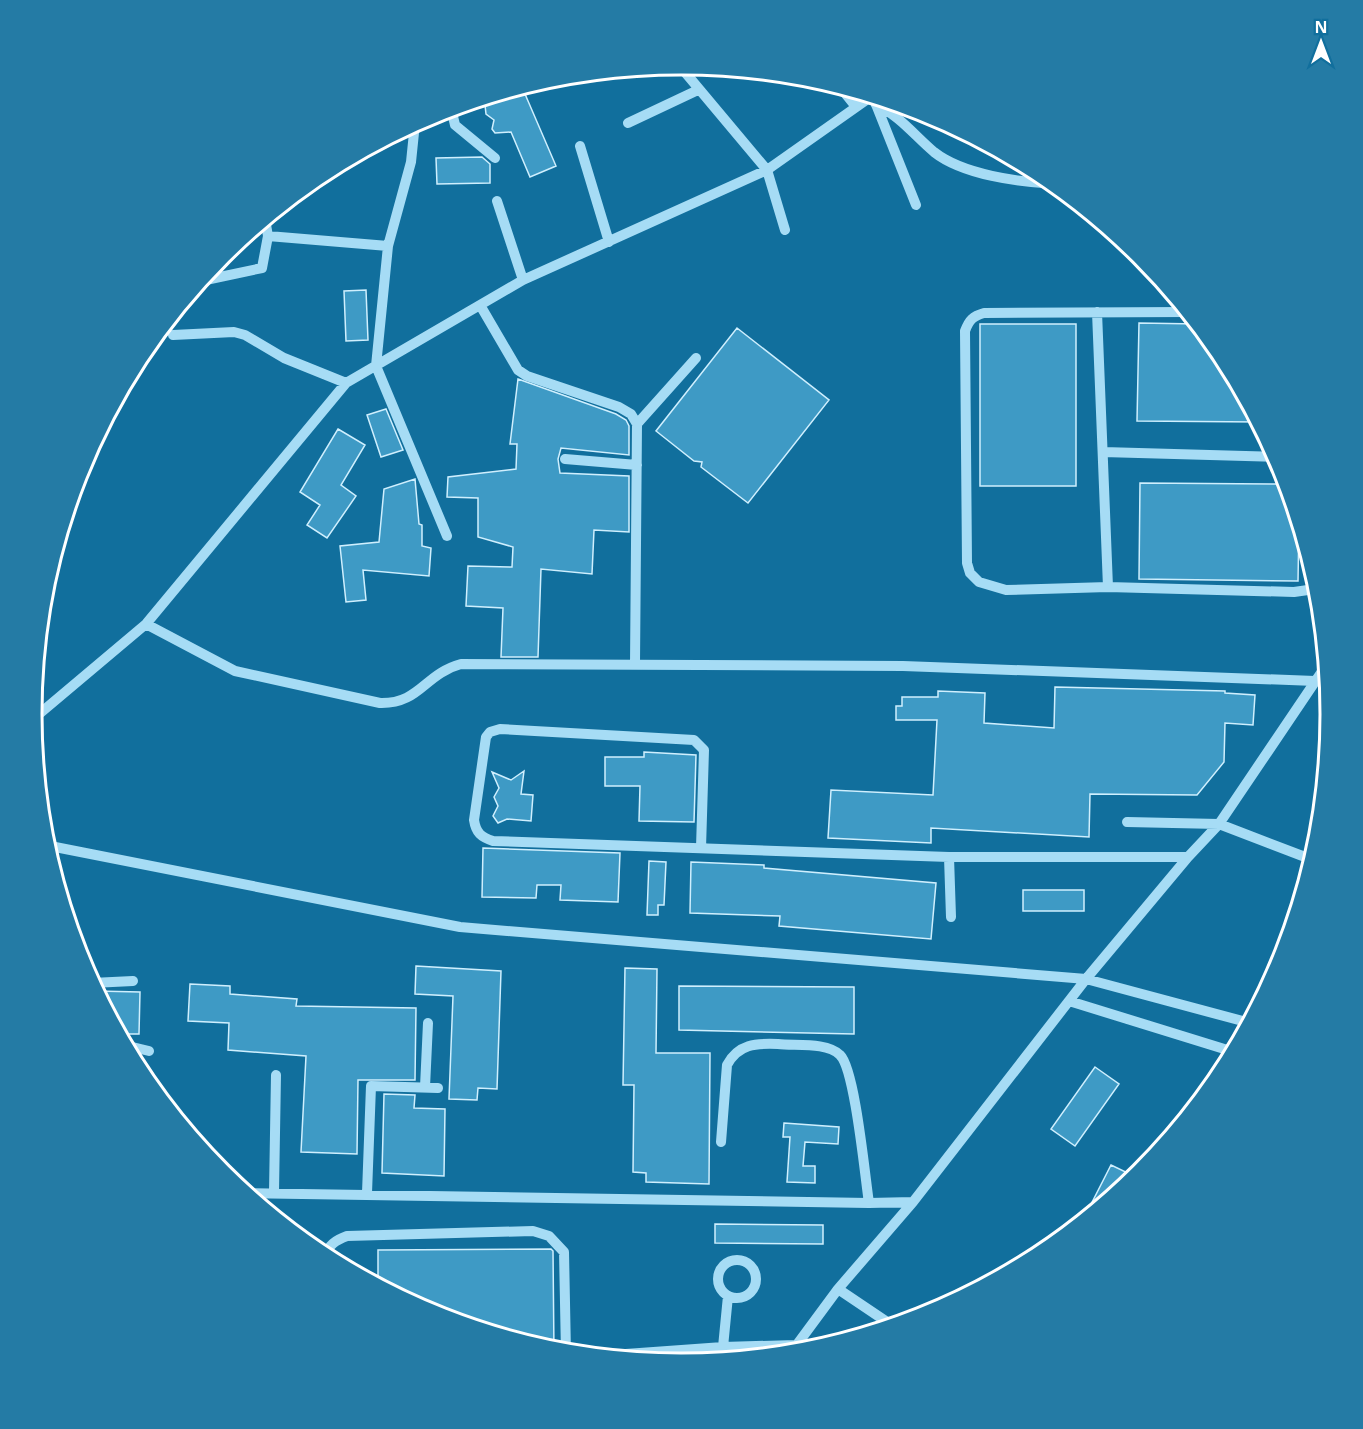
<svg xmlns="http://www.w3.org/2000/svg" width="1363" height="1429" viewBox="0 0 1363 1429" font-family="'Noto Sans',sans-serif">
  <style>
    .building { fill: #3e9ac5; stroke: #cfeffe; stroke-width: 1.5 }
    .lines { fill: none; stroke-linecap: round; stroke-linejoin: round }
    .minor { stroke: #a6dcf5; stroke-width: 10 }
    .rim { fill: none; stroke: #fff; stroke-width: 3 }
  </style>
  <rect width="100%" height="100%" fill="#116f9d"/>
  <path class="building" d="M522,87L556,166L530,177L511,132L495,133L492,129L494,120L486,114L485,105L480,100Z
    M482,157L490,164V183L437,184L436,158Z
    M366,290L368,340L346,341L344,291Z
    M1139,323L1198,324L1222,354L1259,422L1137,421Z
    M980,324H1076V486H980Z
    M737,328L829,400L748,503L701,467L702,462L694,461L656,431Z
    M518,379L616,414L626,420L629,426V455L561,448L558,459L560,473L629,476V532L594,530L592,574L541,569L538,657H501L503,608L466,606L468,566L512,567L513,547L478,537V498L447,497L448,477L516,469L517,444H510Z
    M386,409L403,450L381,457L367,415Z
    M338,429L365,445L341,485L356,496L327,538L307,525L320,505L300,492Z
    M415,479L419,524L422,525V546L431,548L429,576L363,570L366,600L346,602L340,546L379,542L384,489Z
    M1140,483L1288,484L1299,521L1298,581L1139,579Z
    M1055,687L1225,691V693L1255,695L1253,725L1225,723L1224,762L1197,795L1090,794L1089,837L931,828V843L828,838L831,790L933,795L937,720H896V706H902V697H938V691L985,693L984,723L1054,728Z
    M644,752L696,755L694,822L639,821L640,786H605V757H644Z
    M524,771L521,794L533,795L531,821L507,819L498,823L493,816L498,806L494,797L499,788L492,772L511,780Z
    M483,848L620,853L618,902L560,900L561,885H537L536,898L482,897Z
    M649,861L666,862L664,905H658V915H647Z
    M691,862L764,865V868L936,883L931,939L779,926L780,916L690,913Z
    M1023,890H1084V911H1023Z
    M416,966L501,971L497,1089L478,1088L477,1100L449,1099L453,996L415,994Z
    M625,968L657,969L656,1053H710L709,1184L646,1182V1173L633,1172L634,1085H623Z
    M190,984L230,986V994L297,999L296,1006L416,1008L415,1080H358L357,1154L301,1152L306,1056L228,1050L229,1023L188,1021Z
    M679,986L854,987V1034L679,1030Z
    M96,991L140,992L139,1034H119Z
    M1095,1067L1119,1084L1075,1146L1051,1129Z
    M384,1094L415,1095L414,1108L445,1109L444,1176L382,1173Z
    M784,1123L839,1127L838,1144L805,1142L803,1166H815V1183L787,1182L790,1137H783Z
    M1111,1165L1132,1175L1127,1185L1082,1222Z
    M715,1224L823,1225V1244L715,1243Z
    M551,1249L553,1251L554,1352L432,1315L378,1286V1250Z"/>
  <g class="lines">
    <path class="minor" d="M684,71L767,170L785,230
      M840,87L856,107
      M875,102L916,205
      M876,105C899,115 915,136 934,152C963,175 1019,182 1055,184
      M451,108L455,125L495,158
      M415,123L411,162L388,246L376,366L447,536
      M628,123L698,90
      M580,146L609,242
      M497,201L523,280
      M265,219L268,236L388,246
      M201,281L262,268L268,236
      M480,305L518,370L527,376L619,407L631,414L637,424L635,664
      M1097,312L1108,587
      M1188,312L984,313C973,316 969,320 965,331L967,563L970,573L979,582L1006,590L1108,587L1294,592L1308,590L1318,584
      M173,335L234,332L245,335L284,358L346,383
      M637,424L696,358
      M1103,452L1277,457
      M565,459L637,465
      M146,624L235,671L380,703C420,704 424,674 461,664L903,666L1315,681
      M32,720L146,624L346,383L523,280L767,170L872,96
      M1127,822L1219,824L1313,860
      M45,845L460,927L1086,979L1250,1023
      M701,848L704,750L694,740L500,729L490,732L486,737L474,820C476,833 481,837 493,841L949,857H1188
      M949,857L951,917
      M92,983L133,981
      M1069,1001L1234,1052
      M124,1045L149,1051
      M425,1087L428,1023
      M721,1142L727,1065C738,1044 756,1043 778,1044C796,1046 827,1042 840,1055C855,1069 865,1177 869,1203
      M274,1191L276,1075
      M245,1193L869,1203L913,1202
      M367,1193L371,1086L438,1088
      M325,1257C328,1245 336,1240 347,1236L533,1231L549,1236L564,1252L566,1353
      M718 1279a19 19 0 1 1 38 0a19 19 0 1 1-38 0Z
      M838,1289L893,1326
      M723,1347L728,1296
      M790,1354L838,1289L913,1202L1086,979L1188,857L1219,824L1327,664
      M598,1356L723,1347L796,1345"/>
  </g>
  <path d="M0 0H1363V1429H0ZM42 714a639 639 0 1 1 1278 0a639 639 0 1 1-1278 0Z" fill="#247ba5" fill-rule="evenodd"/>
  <path class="rim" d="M42 714a639 639 0 1 1 1278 0a639 639 0 1 1-1278 0Z"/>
  <g transform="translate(1321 42)" stroke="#116f9d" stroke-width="4.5" paint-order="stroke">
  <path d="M0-4.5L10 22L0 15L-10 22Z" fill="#ffffff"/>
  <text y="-9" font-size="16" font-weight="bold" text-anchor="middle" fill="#ffffff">N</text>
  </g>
</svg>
